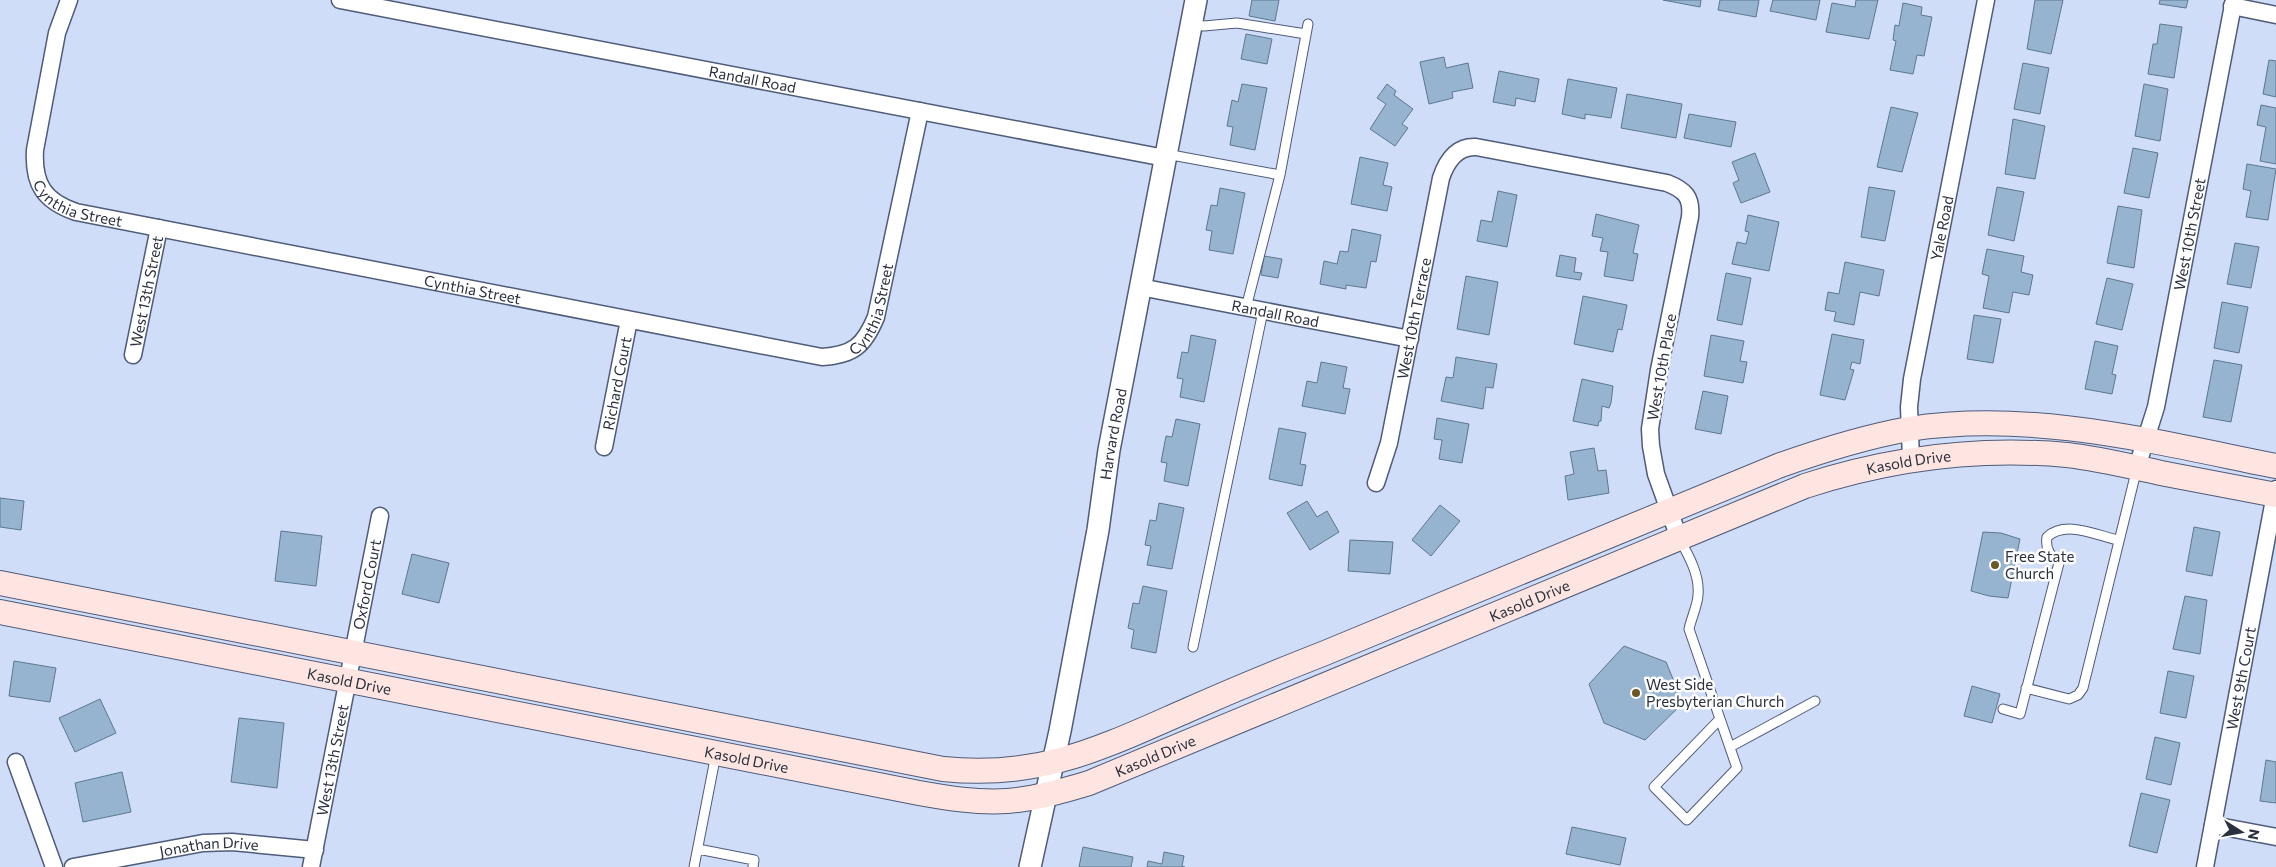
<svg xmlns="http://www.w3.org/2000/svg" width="2276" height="867" viewBox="0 0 2276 867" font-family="Commissioner,sans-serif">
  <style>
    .building { fill: #96b4cf; stroke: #5c7891 }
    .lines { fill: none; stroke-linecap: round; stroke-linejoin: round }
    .service-casing { stroke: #4e5b79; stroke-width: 11 }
    .minor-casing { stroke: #4e5b79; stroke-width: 19 }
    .tertiary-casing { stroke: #4e5b79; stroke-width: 24 }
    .secondary-casing { stroke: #4e5b79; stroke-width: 26 }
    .service { stroke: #fff; stroke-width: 9 }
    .minor { stroke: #fff; stroke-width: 16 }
    .tertiary { stroke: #fff; stroke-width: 21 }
    .secondary { stroke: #fee5e2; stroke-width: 24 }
    .poi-dot { fill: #6c5726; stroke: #fefefe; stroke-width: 2 }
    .labels { text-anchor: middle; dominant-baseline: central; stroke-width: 5; stroke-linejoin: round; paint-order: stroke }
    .street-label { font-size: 15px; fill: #2a303d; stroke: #fefefe }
    .poi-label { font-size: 15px; fill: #2a303d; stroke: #fefefe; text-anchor: start }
  </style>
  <rect width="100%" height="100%" fill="#d0ddf9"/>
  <path class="building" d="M1252,0H1279L1275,21L1249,16Z
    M1663,0H1701L1700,7Z
    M1720,0H1759L1756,17L1718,10Z
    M1773,0H1820L1816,20L1770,11Z
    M1856,0H1878L1869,39L1826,32L1832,3L1855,7Z
    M2035,0H2063L2051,54L2027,49Z
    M2160,0H2188L2186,8L2159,4Z
    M1903,3L1922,7L1921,15L1932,17L1924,56L1917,55L1913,74L1890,70L1896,41L1893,40L1895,25L1899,26Z
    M2160,24L2182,27L2174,78L2148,74L2153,44H2157Z
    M1246,34L1272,39L1267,64L1241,59Z
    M1444,57L1446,68L1468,63L1473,88L1452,92L1453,98L1429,104L1420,62Z
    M2269,60L2276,61V97L2263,94Z
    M2023,63L2049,68L2040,114L2014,109Z
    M1499,71L1539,79L1535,102L1516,98L1515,106L1493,102Z
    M1568,79L1617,88L1611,118L1585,114V119L1562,114Z
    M1242,84L1267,88L1255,150L1230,145L1233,127L1227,126L1232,100L1238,102Z
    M1387,84L1396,91L1394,95L1413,109L1402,124L1408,128L1395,146L1370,129L1386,104L1377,98Z
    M2144,84L2168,89L2160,141L2135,136Z
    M1627,94L1682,104L1676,138L1621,128Z
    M2261,105L2276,108V164L2260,161L2266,127L2257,125Z
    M1891,107L1918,113L1902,172L1877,167Z
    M1689,114L1736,122L1731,147L1684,138Z
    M2013,119L2045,126L2035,179L2005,174Z
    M2133,148L2158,153L2149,198L2124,193Z
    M1755,153L1770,192L1741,203L1733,183L1739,180L1732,162Z
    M1360,157L1388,163L1383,185L1392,187L1387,211L1351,204Z
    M2247,164L2276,169L2268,220L2246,217L2251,191L2243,189Z
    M1869,187L1895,191L1885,241L1861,237Z
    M1997,187L2024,192L2014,241L1988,235Z
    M1220,188L1245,193L1233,254L1209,250L1212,231L1206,230L1211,205L1217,206Z
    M1498,191L1517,195L1507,247L1477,241L1481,220L1492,222Z
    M2118,206L2142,210L2134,268L2107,263Z
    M1596,214L1639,225L1633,253L1638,254L1633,281L1604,276L1608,252L1600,251L1603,238L1592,236Z
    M1748,215L1779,222L1769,271L1732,264L1737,242L1746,244L1749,232L1745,231Z
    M1352,229L1381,235L1376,262L1371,261L1366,288L1346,285V289L1320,284L1324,261L1337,264L1340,251L1348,252Z
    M2235,243L2259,247L2251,288L2227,284Z
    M1987,249L2024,256L2021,272L2033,275L2029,295L2013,292L2009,313L1983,308L1989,276L1982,274Z
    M1560,255L1576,258L1574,272L1582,273L1580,280L1556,276Z
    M1264,256L1282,259L1278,278L1261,275Z
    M1845,262L1884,270L1879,296L1860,292L1854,325L1834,321L1836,312L1825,310L1828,292L1839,294Z
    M1726,273L1751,278L1742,325L1717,320Z
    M1466,276L1498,282L1489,335L1457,329Z
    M2107,278L2133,284L2122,330L2096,324Z
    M1583,296L1627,305L1622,330L1618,329L1613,352L1574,344Z
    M2222,302L2248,307L2239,353L2214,348Z
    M1974,315L2001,319L1993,363L1967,359Z
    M1832,334L1864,340L1860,364L1852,362L1850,369L1854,370L1845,400L1820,395Z
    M1191,335L1216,340L1204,402L1180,397L1183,379L1177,378L1182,352L1188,353Z
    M1711,335L1744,341L1740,361L1747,362L1743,383L1704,376Z
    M2095,341L2118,346L2112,374L2116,375L2112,394L2085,389Z
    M1456,357L1497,364L1493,388L1486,387L1483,409L1441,401L1446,377L1453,378Z
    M2214,360L2242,365L2231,422L2203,417Z
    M1321,362L1347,367L1343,388L1350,389L1345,414L1302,406L1307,381L1317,383Z
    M1582,379L1613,386L1611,403L1609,408L1602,406L1601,421H1599L1598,426L1573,421Z
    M1703,391L1728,396L1721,434L1695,429Z
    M1437,418L1469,424L1462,463L1439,459L1442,440L1434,439Z
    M1176,419L1200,424L1188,486L1164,481L1167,463L1161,462L1166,436L1172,437Z
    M1279,428L1306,433L1300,464L1306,465L1302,486L1269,479Z
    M1594,448L1598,471L1606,470L1609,493L1568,500L1565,476L1574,474L1570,452Z
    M0,498L24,501L21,530L0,527Z
    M1307,501L1317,517L1327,511L1339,532L1310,550L1287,513Z
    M1159,503L1184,508L1172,569L1147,565L1151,546L1145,545L1150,520L1156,521Z
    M1440,505L1460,521L1431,556L1412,540Z
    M2194,527L2220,532L2212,576L2186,571Z
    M281,531L322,536L316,586L275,581Z
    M1983,532L2001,533L2020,539L2008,598L1989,596L1971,591Z
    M1350,540L1393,542L1390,574L1348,571Z
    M412,554L449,563L439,603L402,594Z
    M1143,586L1167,591L1156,653L1131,648L1134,630L1128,628L1133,603L1139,604Z
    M2185,596L2207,600L2200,654L2173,649Z
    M1624,646L1666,662L1683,703L1645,740L1604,723L1589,684Z
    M14,661L56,668L50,702L9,696Z
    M2168,671L2194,676L2186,718L2160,713Z
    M1972,686L2000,694L1992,723L1964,716Z
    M100,699L116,733L75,752L59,718Z
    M239,718L284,723L277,788L231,782Z
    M2155,737L2180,743L2171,785L2146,779Z
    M2266,760L2276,762V803L2260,801Z
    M122,772L131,812L83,822L75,783Z
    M2141,793L2170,800L2157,853L2129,846Z
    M1572,827L1626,838L1620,865L1566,854Z
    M1083,847L1133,857L1131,867H1079Z
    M1164,852L1184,856L1182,866L1185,867H1147L1148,861L1162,864Z"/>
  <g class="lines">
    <defs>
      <path id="service" d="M1191,24L1204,26L1237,23L1306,34
        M1166,154L1280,175
        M1246,308L1280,175L1308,24
        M1680,540C1689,556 1700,576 1698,595C1698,604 1691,619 1689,629L1737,768L1687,820L1654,787L1720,719
        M1193,647L1263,311
        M2026,688L2069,699L2078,695L2083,688L2137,468
        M2003,709L2020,714L2059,563C2050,555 2045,549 2047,537C2066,520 2095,535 2118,540
        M1730,747L1815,701
        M698,849L754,860L753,867
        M694,867L716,754"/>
      <g id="minor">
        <path id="s1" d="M69,0L57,33L35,150C33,184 44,201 76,212L822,357C853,355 864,346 876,317L920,111"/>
        <path id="s2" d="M340,0L1165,158"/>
        <path d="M2232,6L2276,15"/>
        <path id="s3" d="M1140,287L1410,339"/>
        <path id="s4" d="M133,355L159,228"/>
        <path id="s5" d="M604,447L629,320"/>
        <path id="s6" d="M1911,459L1909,407L1912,379L1986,0"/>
        <path id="s7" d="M2137,467L2156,407L2234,0"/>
        <path id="s8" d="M1376,483L1389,443L1441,178C1447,160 1457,146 1476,147L1667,183C1685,190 1692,197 1690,217L1659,370L1650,429L1651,446L1656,474L1679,538"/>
        <path d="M16,762L54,867"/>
        <path d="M2213,825L2276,837"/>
        <path id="s9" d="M73,867L203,843L232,842L315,850"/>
        <path id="s10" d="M311,867L380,516"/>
        <path id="s11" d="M2205,867L2276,489"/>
      </g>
      <g id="tertiary">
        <path id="s12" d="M1030,867L1060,731L1098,530L1109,450L1196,0"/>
      </g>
      <g id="secondary">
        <path d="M0,583L943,769C1041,779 1101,748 1188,710C1233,690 1279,671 1325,653C1476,591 1627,529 1778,466C1820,451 1864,437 1909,429C2032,410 2155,442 2276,466"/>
        <path id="s13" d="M0,612L919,793C947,798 977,803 1007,801C1035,799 1062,791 1089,783L1805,486C1891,458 1977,447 2067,455C2102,459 2137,468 2171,475C2206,482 2241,488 2276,495"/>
      </g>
    </defs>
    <use href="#service" class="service-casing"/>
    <use href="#minor" class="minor-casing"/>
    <use href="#tertiary" class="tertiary-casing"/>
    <use href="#secondary" class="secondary-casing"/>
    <use href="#service" class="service"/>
    <use href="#minor" class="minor"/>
    <use href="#tertiary" class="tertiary"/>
    <use href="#secondary" class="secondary"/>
  </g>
  <g class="poi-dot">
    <circle cx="1995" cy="565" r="5"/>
    <circle cx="1636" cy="693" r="5"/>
  </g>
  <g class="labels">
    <g class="street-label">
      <text stroke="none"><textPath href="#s2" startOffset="420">Randall Road</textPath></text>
      <text stroke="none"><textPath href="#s1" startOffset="234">Cynthia Street</textPath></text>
      <text stroke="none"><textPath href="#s6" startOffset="234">Yale Road</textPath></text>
      <text stroke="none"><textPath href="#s7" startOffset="239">West 10th Street</textPath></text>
      <text stroke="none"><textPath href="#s1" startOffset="640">Cynthia Street</textPath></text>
      <text stroke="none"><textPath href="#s4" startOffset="65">West 13th Street</textPath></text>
      <text stroke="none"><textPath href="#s1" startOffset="1074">Cynthia Street</textPath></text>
      <text stroke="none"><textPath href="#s3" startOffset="138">Randall Road</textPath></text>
      <text stroke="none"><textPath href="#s8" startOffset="169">West 10th Terrace</textPath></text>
      <text transform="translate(1661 367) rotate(-80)">West 10th Place</text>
      <text stroke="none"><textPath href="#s5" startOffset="65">Richard Court</textPath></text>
      <text stroke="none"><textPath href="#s12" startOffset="441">Harvard Road</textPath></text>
      <text stroke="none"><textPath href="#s13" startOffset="1991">Kasold Drive</textPath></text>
      <text stroke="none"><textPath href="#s10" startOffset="288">Oxford Court</textPath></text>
      <text stroke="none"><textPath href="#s13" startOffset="1586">Kasold Drive</textPath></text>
      <text stroke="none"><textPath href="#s11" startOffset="192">West 9th Court</textPath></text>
      <text stroke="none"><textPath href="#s13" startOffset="356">Kasold Drive</textPath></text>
      <text stroke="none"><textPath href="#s13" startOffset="1181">Kasold Drive</textPath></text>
      <text stroke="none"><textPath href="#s13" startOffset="761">Kasold Drive</textPath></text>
      <text stroke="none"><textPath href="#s10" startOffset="109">West 13th Street</textPath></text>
      <text stroke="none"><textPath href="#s9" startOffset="138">Jonathan Drive</textPath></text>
    </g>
    <g class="poi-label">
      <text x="2005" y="556">Free State<tspan x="2005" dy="17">Church</tspan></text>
      <text x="1646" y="684">West Side<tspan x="1646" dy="17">Presbyterian Church</tspan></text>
    </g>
  </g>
  <g transform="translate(2241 832) rotate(101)" stroke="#fefefe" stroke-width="4" paint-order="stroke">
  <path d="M0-4L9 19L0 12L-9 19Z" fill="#2a303d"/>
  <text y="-8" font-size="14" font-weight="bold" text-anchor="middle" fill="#2a303d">N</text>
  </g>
</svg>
